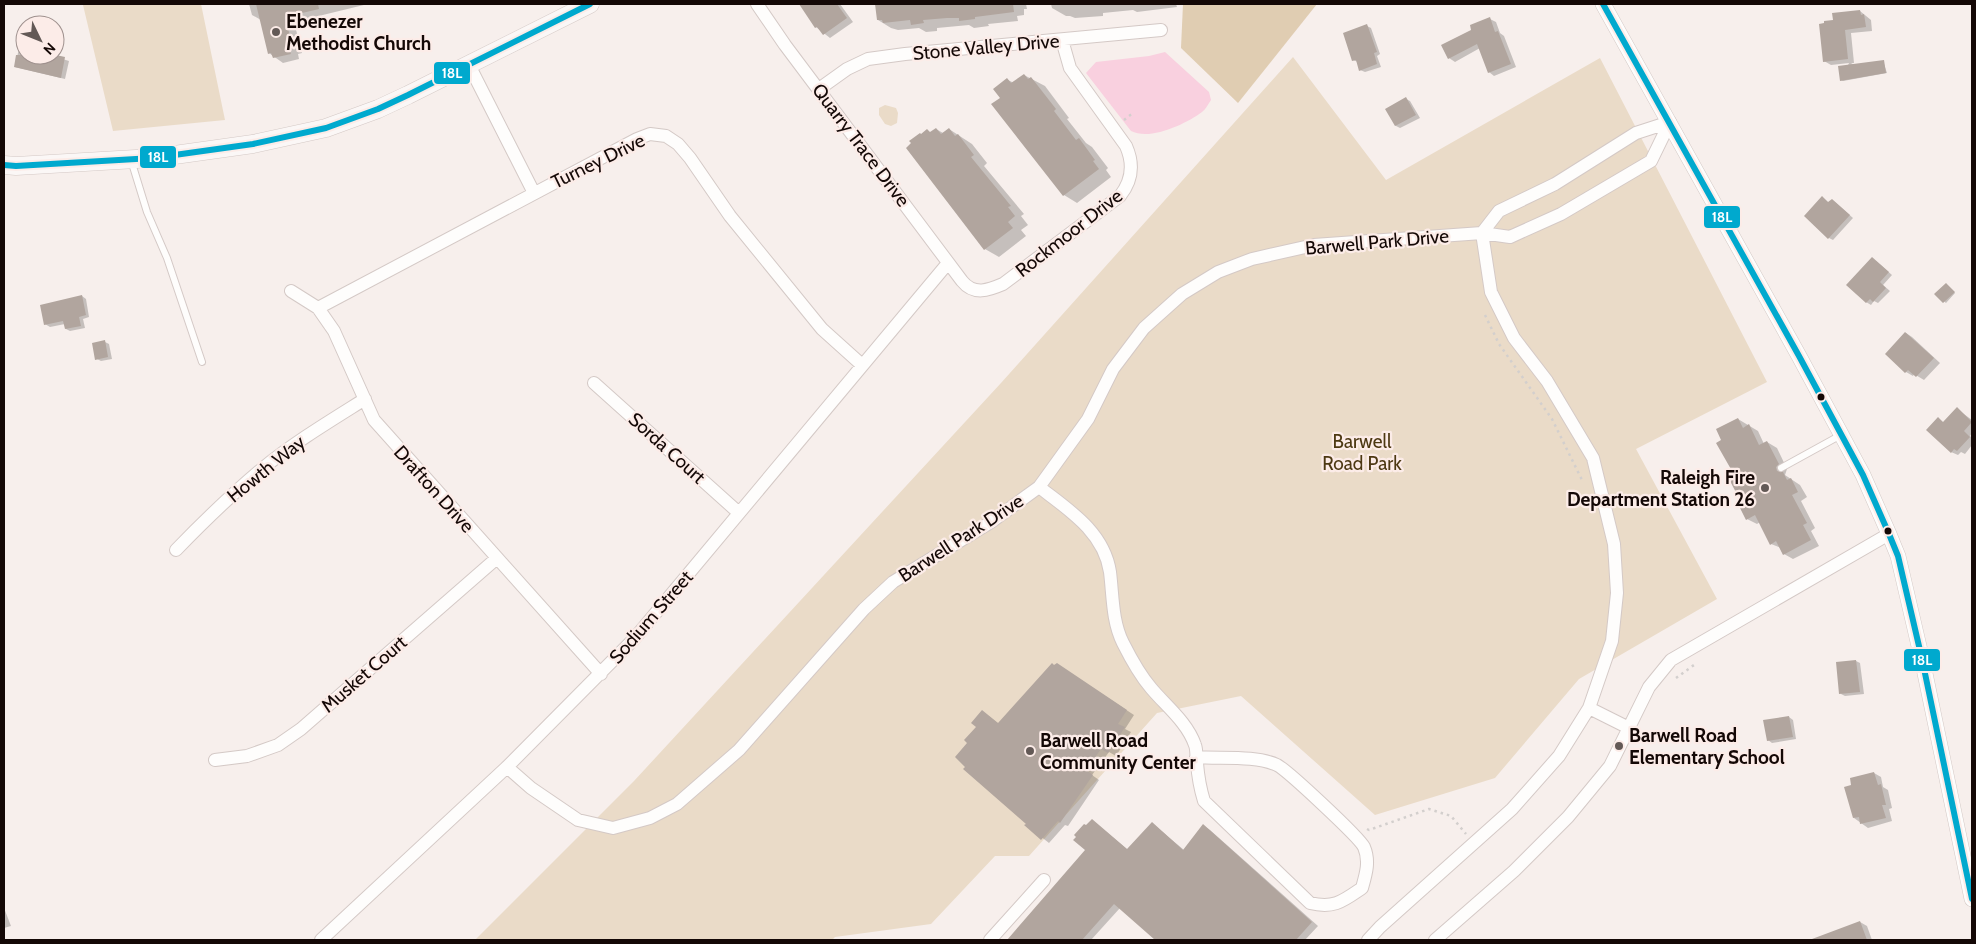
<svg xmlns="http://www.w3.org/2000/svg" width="1976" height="944" viewBox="0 0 1976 944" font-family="Cabin,sans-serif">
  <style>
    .green { fill: #eadbc8 }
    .forest { fill: #e0cdb2 }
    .water { fill: #f9d0df }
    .shadow { fill: #0003 }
    .building { fill: #b1a59e }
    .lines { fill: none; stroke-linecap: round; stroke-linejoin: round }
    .service-casing { stroke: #d4c9c6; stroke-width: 8 }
    .minor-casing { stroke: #d4c9c6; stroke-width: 14 }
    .tertiary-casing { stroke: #d4c9c6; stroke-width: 16 }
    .secondary-casing { stroke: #d4c9c6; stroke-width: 19 }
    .path { stroke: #d3cfcd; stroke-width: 2.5; stroke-dasharray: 2.5 4; stroke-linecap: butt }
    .service { stroke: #fefdfc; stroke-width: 6 }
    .minor { stroke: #fefdfc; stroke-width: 12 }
    .tertiary { stroke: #fefdfc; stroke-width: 15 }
    .secondary { stroke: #fbf7f6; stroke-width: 18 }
    .bus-1-casing { stroke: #fcece8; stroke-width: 10 }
    .bus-1 { stroke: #00a9ce; stroke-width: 6 }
    .poi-dot { fill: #635956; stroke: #fcece8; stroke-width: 2 }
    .bus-dot { fill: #140806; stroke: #fcece8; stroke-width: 2 }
    .labels { text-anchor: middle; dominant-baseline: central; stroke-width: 4.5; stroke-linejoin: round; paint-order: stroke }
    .poi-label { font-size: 19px; font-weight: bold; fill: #140806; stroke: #fcece8; text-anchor: start }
    .street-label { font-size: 19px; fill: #140806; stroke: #fcece8 }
    .park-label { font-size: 19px; fill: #4d3913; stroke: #fcece8 }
    .line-badge { stroke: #fcece8; stroke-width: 2 }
    .badge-label { font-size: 14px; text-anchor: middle; font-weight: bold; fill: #fff }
  </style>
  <rect width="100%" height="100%" fill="#f7efec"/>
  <path class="green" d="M91,4H201L225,120L113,131L83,5Z
    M1293,57L1386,180L1600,58L1767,382L1636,449L1717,599L1579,679L1495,778L1375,815L1241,696L1157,713L1029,856H995L931,924L835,937L832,940H475L634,781L1001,383Z
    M885,105L896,108L898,113L897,123L891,126L885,124L879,115V108Z"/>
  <path class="forest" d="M1183,4H1317L1238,103L1181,48Z"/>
  <path class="water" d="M1165,52L1209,92L1211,100C1208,104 1206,109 1202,112C1186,124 1150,141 1131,131L1086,73L1096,62L1149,56Z"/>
  <path class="shadow" d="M249,4H368L294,22L302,53L298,54L299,59L283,63L269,53L261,20L252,15Z
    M803,4H840L853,22L830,38L816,27L801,5Z
    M876,4H1026L1027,9H1024V15L1017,16L1018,21L988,24L989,26L974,28L969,25L937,28V31L926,32L919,28L898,30L891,28L878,20Z
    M1051,4H1176L1177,7L1137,12L1133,10L1103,13V16L1075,18L1070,16H1066L1052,8Z
    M1860,11L1871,20L1872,31L1851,33L1854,63H1851L1856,66L1883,61L1887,73L1843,81L1841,80L1849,63L1831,65L1824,61L1834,21Z
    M1490,19L1496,22L1500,33L1504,36L1516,67L1494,76L1489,72L1480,48L1455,62L1449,58L1473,30Z
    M1367,26L1371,28L1380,54L1377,56L1381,67L1365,72L1360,70L1358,62L1353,60Z
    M19,48L25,49V55H50L69,61L65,79L15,67Z
    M1024,75L1045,86L1069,118L1067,119L1086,143L1092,147L1108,168L1106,170L1111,177L1077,203L1064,195L1001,98L1008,80L1014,83Z
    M1406,99L1410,101L1420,118L1400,128L1396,126L1387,110Z
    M936,129L943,133L949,129L972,144L987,163L984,166L1024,214L1021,216L1028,225L1021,230L1026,236L999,257L985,249L931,133Z
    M1823,198L1829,203L1832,200L1836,203L1853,218L1833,240L1829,238Z
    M1876,261L1892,275L1883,285L1890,291L1878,303L1874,301L1871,305L1866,302Z
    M1947,285L1955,293L1946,303L1936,294Z
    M82,296L86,299L89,317L83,319L85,328L70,331L66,329L65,324L50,327L45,324Z
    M1906,333L1912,337L1940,363L1924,380L1914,374L1913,376L1906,372Z
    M105,342L109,344L112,359L101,361L97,359Z
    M1957,409L1972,420V433L1970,436L1972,438V445L1965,454L1961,452L1958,455L1951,452L1938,419L1944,423Z
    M1738,419L1758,431L1764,444L1767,442L1777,448L1787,469L1785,475L1800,485L1807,497L1801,501L1815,528L1811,531L1819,546L1793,559L1784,554L1781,548L1771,544L1760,522L1757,524L1747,519L1738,478L1723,441Z
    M1856,661L1860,663L1864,694L1845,696L1841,694Z
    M1064,669L1134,715L1125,729L1131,732L1116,756L1109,752L1092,775L1099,780L1068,826L1065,825L1049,843L1026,825L1027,824L969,743L983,712L999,724Z
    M1789,717L1793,720L1796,739L1772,743L1768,740Z
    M1874,773L1881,777L1883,787L1888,790L1892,808L1889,809L1892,821L1868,828L1854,818Z
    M1092,820L1128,850L1153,824L1184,850L1204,826L1210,830L1318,926L1305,940H1157L1120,908L1091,940H1008L1086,850V827Z
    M4,908L11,926L4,928Z
    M1860,922L1867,926L1872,940H1835L1832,933Z"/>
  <path class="building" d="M256,4H318L319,9L285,17L293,48L289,49L291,54L273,58L271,53L268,54Z
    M799,4H837L847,18L823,35L817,27L815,28Z
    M875,4H1013L1014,12L975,17V19L959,21V18H947L923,20L924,23L911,25L910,20L883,23L882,20H877Z
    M1860,10L1861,15L1864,14L1866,27L1845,30L1848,59L1823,62L1819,24L1824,23V21L1833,20L1832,13Z
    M1490,17L1495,32L1498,31L1511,64L1488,73L1477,44L1448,59L1441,45L1471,30L1470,25Z
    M1367,24L1377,52L1374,53L1377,64L1359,71L1356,60L1352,61L1343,33Z
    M16,55H56L65,57L61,78L14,67Z
    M1884,60L1886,73L1840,81L1838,66Z
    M1024,74L1028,79L1031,77L1056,109L1054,111L1076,140L1079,138L1095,160L1093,161L1099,169L1063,196L991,104L1000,98L993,89L1007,78L1011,83Z
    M1406,97L1416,115L1395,126L1385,109Z
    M936,128L941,134L949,128L955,136L958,134L974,155L971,157L1011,206L1008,207L1015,216L1008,222L1013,228L984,250L906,148L911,143L909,141L920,133L921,134L927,129L930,132Z
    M1822,196L1828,202L1832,199L1850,215L1828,239L1804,216Z
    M1872,257L1889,272L1880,282L1886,288L1873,302L1870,299L1866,303L1846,285Z
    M1946,283L1955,292L1943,303L1934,294Z
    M82,295L86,315L79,317L81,326L65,329L63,321L44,325L40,305Z
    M1905,332L1934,358L1916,377L1908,370L1905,373L1885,354Z
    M105,340L108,357L95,360L92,343Z
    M1957,407L1972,422L1964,431L1970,437L1957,451L1954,449L1951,453L1926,430L1938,417L1943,422Z
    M1738,418L1743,428L1749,424L1759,445L1767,441L1779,464L1776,467L1777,471L1783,472L1787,480L1791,478L1798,492L1792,495L1807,523L1803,525L1811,540L1783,555L1776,541L1770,545L1755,515L1746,520L1738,504L1741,502L1730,481L1736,478L1716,443L1721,440L1716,429Z
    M1856,660L1860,692L1839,694L1836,662Z
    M1052,663L1054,665L1057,663L1127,710L1118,724L1125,727L1108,753L1101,749L1086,770L1093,775L1060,823L1058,821L1041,840L1024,825L1026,824L963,769L965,767L955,757L967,743L964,740L976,727L971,723L982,710L998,723Z
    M1789,716L1793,737L1767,741L1763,720Z
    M1874,772L1878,785L1881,784L1886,805H1882L1886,818L1860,824L1859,817L1853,818L1844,787L1851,785L1850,778Z
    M1092,819L1127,849L1152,822L1183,850L1203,824L1312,922L1296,940H1155L1114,904L1082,940H1007L1085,850L1073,840L1076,837L1074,835L1084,824L1086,825Z
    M1860,921L1867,940H1812V939Z"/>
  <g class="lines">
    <defs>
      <path id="service" d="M131,160L147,212L167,258L202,362
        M1781,468L1841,435"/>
      <path id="minor" d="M757,4L785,45L962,281C974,296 989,290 1003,284L1120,196C1132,181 1134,164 1126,146L1070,68L1062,40
        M469,65L534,193
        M819,89L847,69L868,59L905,54L1161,30
        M1482,233L1499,211L1555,184L1636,133L1670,122
        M291,291L318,308L334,331L374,420L601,674
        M318,308L637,139L650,134L666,136L678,144L690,158L730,216L822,329L862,365
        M594,383L739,513
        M1039,487C1069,510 1104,532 1110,572C1113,596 1112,621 1123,643C1131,659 1139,674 1151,688C1166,706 1187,722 1195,745C1197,750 1196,758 1197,763C1198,776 1200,788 1204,801L1310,903C1334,909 1343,901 1362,888C1366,874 1370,861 1364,847C1359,837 1287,770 1277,765C1255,755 1220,759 1196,757
        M176,550C204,521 232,494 263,468C295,442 330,421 365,399
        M1589,708L1629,728
        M215,760L247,756L278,745L301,729L497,558
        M507,767L531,788L578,820L613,828L650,818L677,804L739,750L864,609L893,582L991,522L1039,487L1088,419L1113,369L1144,328L1182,294L1218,272L1252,259L1314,245L1482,233L1510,237L1561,214L1651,161L1670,122
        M321,940L507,767L634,639L948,263
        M990,940L1044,880
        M1368,940L1380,927L1512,809L1559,756L1589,708L1612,641L1617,593L1614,544L1593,458L1547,381L1514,338L1491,292L1482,233
        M1435,940L1514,871L1568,817L1610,766L1649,687L1671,660L1889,534"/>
      <path id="tertiary" d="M1603,4L1799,356L1863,475L1889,534L1898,556L1922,659L1972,899"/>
      <path id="secondary" d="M4,165L16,166L153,158L253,144L326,128L378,109L408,95L590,4"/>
    </defs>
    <use href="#service" class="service-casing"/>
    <use href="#minor" class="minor-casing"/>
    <use href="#tertiary" class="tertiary-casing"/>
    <use href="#secondary" class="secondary-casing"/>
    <path class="path" d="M1124,120L1134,112
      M1485,315L1499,344L1552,419L1583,482
      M1676,678L1694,665
      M1367,829L1369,830L1429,809L1451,816L1466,834"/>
    <use href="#service" class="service"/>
    <use href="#minor" class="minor"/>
    <use href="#tertiary" class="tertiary"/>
    <use href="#secondary" class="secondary"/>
    <defs>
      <path id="bus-1" d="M1603,4L1799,356L1863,475L1889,534L1898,556L1922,659L1972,899
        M4,165L16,166L153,158L253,144L326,128L378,109L408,95L590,4"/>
    </defs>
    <use href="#bus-1" class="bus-1-casing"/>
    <use href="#bus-1" class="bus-1"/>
  </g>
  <g class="poi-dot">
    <circle cx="276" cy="32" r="5"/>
    <circle cx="1765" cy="488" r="5"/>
    <circle cx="1619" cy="746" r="5"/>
    <circle cx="1030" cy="751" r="5"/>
  </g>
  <g class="bus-dot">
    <circle cx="1821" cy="397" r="4.5"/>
    <circle cx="1888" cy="531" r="4.5"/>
  </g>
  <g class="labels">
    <g class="poi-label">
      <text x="286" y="21">Ebenezer<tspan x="286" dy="22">Methodist Church</tspan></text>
      <text x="1755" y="477" text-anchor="end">Raleigh Fire<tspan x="1755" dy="22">Department Station 26</tspan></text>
      <text x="1629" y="735">Barwell Road<tspan x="1629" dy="22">Elementary School</tspan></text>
      <text x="1040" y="740">Barwell Road<tspan x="1040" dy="22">Community Center</tspan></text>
    </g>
    <g class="street-label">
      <text transform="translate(986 47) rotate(-5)">Stone Valley Drive</text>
      <text transform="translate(861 145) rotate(53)">Quarry Trace Drive</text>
      <text transform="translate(598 161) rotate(-26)">Turney Drive</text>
      <text transform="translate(1069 233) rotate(-38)">Rockmoor Drive</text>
      <text transform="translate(1377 242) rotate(-5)">Barwell Park Drive</text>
      <text transform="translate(667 448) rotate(42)">Sorda Court</text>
      <text transform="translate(266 469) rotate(-39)">Howth Way</text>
      <text transform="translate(434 489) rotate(48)">Drafton Drive</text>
      <text transform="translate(961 538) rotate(-33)">Barwell Park Drive</text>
      <text transform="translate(651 617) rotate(-49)">Sodium Street</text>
      <text transform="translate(364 674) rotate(-41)">Musket Court</text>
    </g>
    <g class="park-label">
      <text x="1362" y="441">Barwell<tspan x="1362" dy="22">Road Park</tspan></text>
    </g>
  </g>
  <g class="line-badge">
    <rect x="433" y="61" width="38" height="24" rx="5" fill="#00a9ce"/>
    <rect x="139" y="145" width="38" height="24" rx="5" fill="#00a9ce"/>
    <rect x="1703" y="205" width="38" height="24" rx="5" fill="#00a9ce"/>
    <rect x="1903" y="648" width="38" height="24" rx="5" fill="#00a9ce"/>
  </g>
  <g class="badge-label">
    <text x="452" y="78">18L</text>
    <text x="158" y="162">18L</text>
    <text x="1722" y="222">18L</text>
    <text x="1922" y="665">18L</text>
  </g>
  <rect width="1976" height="944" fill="none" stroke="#140806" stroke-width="10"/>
  <g transform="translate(40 40) rotate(133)"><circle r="24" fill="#fcece8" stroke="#9f918e"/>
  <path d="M0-4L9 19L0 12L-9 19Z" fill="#635956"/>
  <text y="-8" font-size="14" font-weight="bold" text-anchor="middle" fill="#140806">N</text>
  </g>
</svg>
